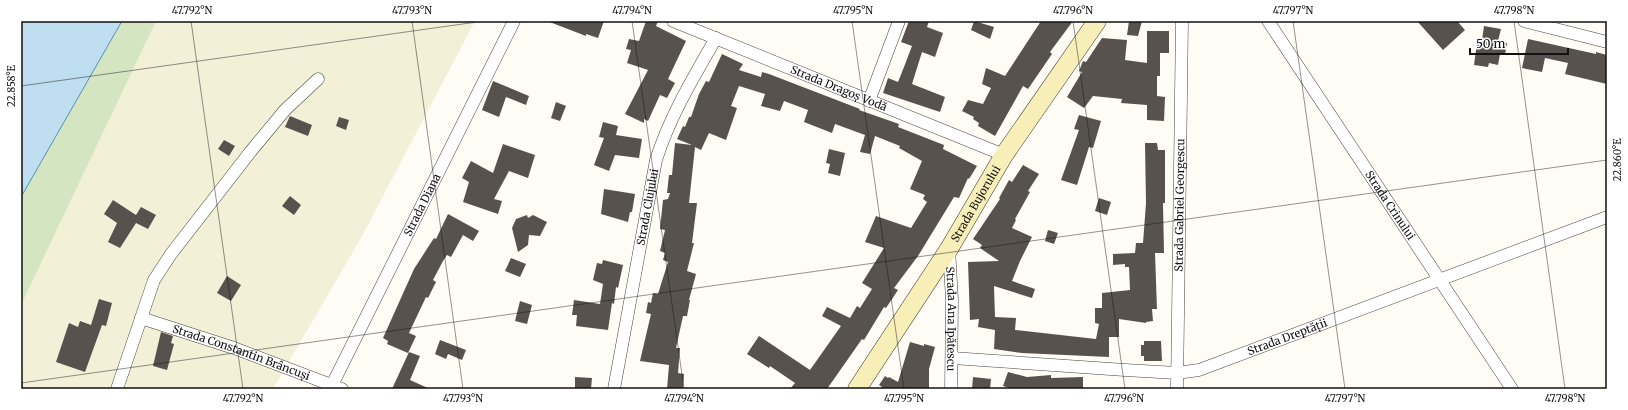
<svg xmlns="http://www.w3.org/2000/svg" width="1628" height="410" viewBox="0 0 1628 410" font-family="Merriweather,serif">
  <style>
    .farmland { fill: #f2f0d7 }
    .green { fill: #d4e6c1 }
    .water { fill: #bfdef0; stroke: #4d93c0 }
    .building { fill: #58524e }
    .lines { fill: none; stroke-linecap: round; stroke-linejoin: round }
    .street-casing { stroke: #444; stroke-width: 13 }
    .secondary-casing { stroke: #333; stroke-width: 19 }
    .street { stroke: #fff; stroke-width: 12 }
    .secondary { stroke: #f7efb7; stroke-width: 18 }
    .ticks { fill: none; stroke: #111; stroke-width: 1; stroke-opacity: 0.45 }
    .labels { text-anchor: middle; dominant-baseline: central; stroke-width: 4; stroke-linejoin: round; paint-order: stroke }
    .street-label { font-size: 11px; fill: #111; stroke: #fff }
    .neatline { fill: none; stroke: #111; stroke-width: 1.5 }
    .ticks-label { font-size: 10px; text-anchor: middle; fill: #111 }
  </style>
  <rect width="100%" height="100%" fill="#fefcf5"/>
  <path class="farmland" d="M139,21H475L361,238L273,389H21V245Z"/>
  <path class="green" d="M21,21H156L21,305Z"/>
  <path class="water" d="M21,21H122L21,197Z"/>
  <path class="building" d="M547,21H604L598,38L586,34V36Z
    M646,21H658L656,26L686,41L668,79L675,83L667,98L660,95L648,121L644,119V123L625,114L648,70L627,63L631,50L626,49L629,39L639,41Z
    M909,21H929L927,27L943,33L935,57L922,52L912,84L945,97L940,112L883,93L888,78L898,82L904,67L912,46L901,42Z
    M974,21L994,27L990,39L971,30Z
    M1041,21H1073L1050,52L1052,54L1028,89L1023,86L995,136L978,126L979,123L973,119L974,117L962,111L968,100L983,104L991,88L982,84L986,68L1005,76Z
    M1129,21H1142L1138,36L1127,35Z
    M1417,21H1457L1465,30L1443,50Z
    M1484,26L1501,29L1498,41L1507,43L1505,55L1500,54L1498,65L1489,63L1488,67L1474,65L1477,43L1481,47Z
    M1147,31H1169V53H1160V76H1157V96L1165,97L1164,121L1147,120V105L1121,103L1122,99L1093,96L1084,108L1067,97L1082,72L1079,71L1083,61L1086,62L1102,38L1127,40L1125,60L1147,63Z
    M1528,39L1596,54V52L1607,55V84L1565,74L1568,63L1545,58L1542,72L1522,68Z
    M722,54L743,64L739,70L761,77L762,72L769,74L860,109L859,110L899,124L898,127L944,145L943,149L977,166L969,179L968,178L959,198L954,197L918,256L894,288L898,290L886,308L884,307L864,340L862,339L827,389H790L795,383L770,366L769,368L747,354L759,336L810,370L841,326L822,316L827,307L850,318L857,306L860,308L872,289L862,283L884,248L865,242L876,216L911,228L927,202L923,199L925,195L910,189L922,161L899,148L900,146L875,136L870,154L860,152L865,135L835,124L832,133L804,122L808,110L784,101L780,111L761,106L765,94L739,86L731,106L737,108L726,140L709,133L701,150L695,147L689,203H697L692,243H694L687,271L696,274L689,300H690L687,316H683L676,348H680L678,373L684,374L683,389H667L669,365L640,361L651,314L646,313L648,302L651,303L653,293L658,294L668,262L663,260L665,253L660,251L665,230L660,229L663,200L668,199L670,193H667L669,175H672L675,143L692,145L677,139L683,126L685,127L689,117H691L699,94L706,81L709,82Z
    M493,81L529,96L526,105L506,97L499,117L482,110Z
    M556,102L566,106L560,121L551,118Z
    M1079,115L1101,121L1093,148L1089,147L1077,185L1061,180L1079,130L1074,129Z
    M290,116L312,125L308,136L285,127Z
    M339,117L349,120L346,130L336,126Z
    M603,122L618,126L616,135L642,139L639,158L615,155L609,171L594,165L604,138L599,137Z
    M224,140L235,146L229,156L218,149Z
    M1145,143H1157L1158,150H1165V203H1163L1164,253H1155L1157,309H1152L1153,321L1146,322V323L1119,319V337H1109V357L1022,353L994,349L995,330L978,327L979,319L970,320L968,262L999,261L980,248L982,245L973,239L1000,199L999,198L1009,180L1012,182L1023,165L1039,174L1028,191L1030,192L1015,219L1016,220L1012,228L1032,237L1020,261L1012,281L1035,289L1032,298L994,286L995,317L1016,318L1015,330L1096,339L1099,324L1095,323V308H1102V293L1130,290L1129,267H1125V264L1113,265V254L1135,253L1136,243H1143L1146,203Z
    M503,144L535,155L528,178L509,171L494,199L502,201L498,214L463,202L469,182L462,178L471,161L493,173Z
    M829,149L845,153L840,176L828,173L830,164L826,163Z
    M604,189L635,194L632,212H630L628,222L601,214Z
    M290,196L301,205L294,215L282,206Z
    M1099,198L1111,202L1107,215L1095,211Z
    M113,200L136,215L141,207L156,215L148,229L136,223L120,248L108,242L117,223L104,214Z
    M448,214L479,231L473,241L463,235L451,257L447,255L443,261L433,280L436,282L428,298L426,297L409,333L416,336L408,353L387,344L388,341L383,338L414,269L434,238L436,239Z
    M527,215L528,218L533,215L547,222L540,236L529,235L528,245L518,252L512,228L516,219Z
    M1048,230L1058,233L1054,244L1045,241Z
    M511,258L526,264L520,277L505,271Z
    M603,260L623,265L618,288L616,287L614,304L612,303L608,330L576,326L577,315H572L574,300L600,304L603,284L593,280L597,263L602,264Z
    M227,276L241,285L231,301L217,293Z
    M99,299L112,303L106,326L102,325L85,372L56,362L69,323L78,327L80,321L91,325Z
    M520,301L532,305L527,324L515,321Z
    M161,332L173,336L171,343L174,344L167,370L153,366Z
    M440,340L466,350L462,360L448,354L446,359L435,354Z
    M1144,341H1161L1162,361H1144V356H1141V345H1144Z
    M910,342L924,346V344L935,347L929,369V389H881L882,387L879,385L885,376L888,378L889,377L898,382Z
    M409,352L420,356L410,380L430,389H392Z
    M1008,372L1027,377L1051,375V378L1083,377V389H1013L1003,386Z
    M575,377L592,378L591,389H575Z
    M973,377L991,379L990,389H972Z"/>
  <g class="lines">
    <defs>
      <g id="street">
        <path id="s1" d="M673,21L1004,155"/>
        <path id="s2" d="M1268,21L1512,389"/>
        <path d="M1524,21L1607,42"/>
        <path d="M869,101L899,21"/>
        <path id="s3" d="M949,249L952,300L951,389"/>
        <path id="s4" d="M141,318L234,348L342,389"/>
        <path id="s5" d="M952,358L1125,370L1177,373L1199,370L1607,217"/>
        <path d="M117,389L154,280L171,254L251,151L285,110L318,79"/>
        <path id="s6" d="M330,389L514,21"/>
        <path id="s7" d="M614,389L656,160C670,116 693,78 716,38"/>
        <path id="s8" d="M1177,389L1182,21"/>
      </g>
      <g id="secondary">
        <path id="s9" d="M857,389L949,249L1004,155L1097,21"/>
      </g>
    </defs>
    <use href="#street" class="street-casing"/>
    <use href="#secondary" class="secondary-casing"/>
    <use href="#street" class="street"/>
    <use href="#secondary" class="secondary"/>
  </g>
  <path class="ticks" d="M191,21L243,389M412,21L463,389M632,21L684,389M852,21L904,389M1073,21L1125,389M1293,21L1345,389M1514,21L1565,389M21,86L484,21M21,376L23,389M21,383L1607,160"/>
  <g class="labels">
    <g class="street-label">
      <text stroke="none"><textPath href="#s1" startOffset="179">Strada Dragoș Vodă</textPath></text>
      <text stroke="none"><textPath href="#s9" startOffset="220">Strada Bujorului</textPath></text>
      <text stroke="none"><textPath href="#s6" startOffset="206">Strada Diana</textPath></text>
      <text stroke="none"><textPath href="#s8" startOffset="184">Strada Gabriel Georgescu</textPath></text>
      <text stroke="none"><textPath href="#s2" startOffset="221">Strada Crinului</textPath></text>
      <text stroke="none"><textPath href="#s7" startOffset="185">Strada Clujului</textPath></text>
      <text stroke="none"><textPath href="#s3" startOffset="70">Strada Ana Ipătescu</textPath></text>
      <text stroke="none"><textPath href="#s5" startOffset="342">Strada Dreptății</textPath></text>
      <text stroke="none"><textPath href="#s4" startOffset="106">Strada Constantin Brâncuși</textPath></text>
    </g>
  </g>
  <rect width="1628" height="410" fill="none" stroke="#ffffff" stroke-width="44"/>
  <path d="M1470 48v6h98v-6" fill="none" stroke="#111111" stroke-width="2"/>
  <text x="1476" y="48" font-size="12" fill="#111111" stroke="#ffffff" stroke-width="3" paint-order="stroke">50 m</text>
  <rect x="22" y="22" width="1584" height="366" class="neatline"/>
  <g class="ticks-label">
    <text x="192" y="14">47.792°N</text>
    <text x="412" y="14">47.793°N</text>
    <text x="632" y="14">47.794°N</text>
    <text x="853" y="14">47.795°N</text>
    <text x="1073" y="14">47.796°N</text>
    <text x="1293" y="14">47.797°N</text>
    <text x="1514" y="14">47.798°N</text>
    <text transform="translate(11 86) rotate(-90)" y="4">22.858°E</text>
    <text transform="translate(1617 160) rotate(-90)" y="4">22.860°E</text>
    <text x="243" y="402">47.792°N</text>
    <text x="463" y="402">47.793°N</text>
    <text x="684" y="402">47.794°N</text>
    <text x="904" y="402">47.795°N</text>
    <text x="1124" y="402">47.796°N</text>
    <text x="1345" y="402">47.797°N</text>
    <text x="1565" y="402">47.798°N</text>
  </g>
</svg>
